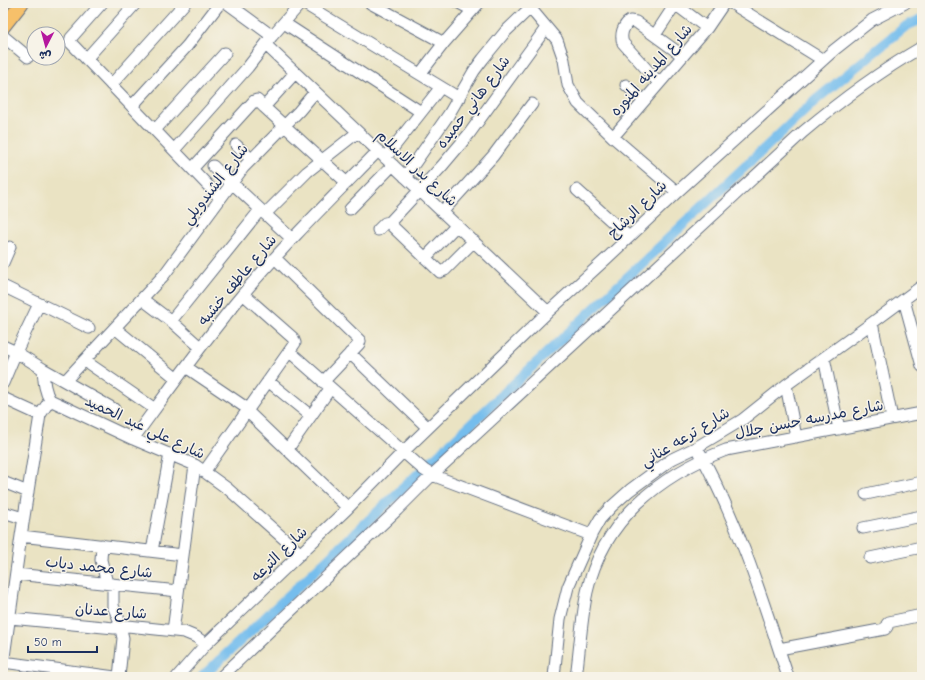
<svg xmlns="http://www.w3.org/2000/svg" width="925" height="680" viewBox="0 0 925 680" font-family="'Comic Neue','Playpen Sans Arabic',sans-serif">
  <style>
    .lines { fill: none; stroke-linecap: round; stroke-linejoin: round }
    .canal { stroke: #74bded; stroke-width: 10 }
    .minor-casing { stroke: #636e81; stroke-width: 13 }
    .major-casing { stroke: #636e81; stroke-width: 15 }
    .minor { stroke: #fff; stroke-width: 11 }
    .major { stroke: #f6c06b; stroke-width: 13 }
    .labels { text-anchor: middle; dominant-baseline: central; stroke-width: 3; stroke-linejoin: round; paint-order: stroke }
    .street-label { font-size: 15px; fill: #1b2f5e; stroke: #f7f3e8 }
  </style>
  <rect width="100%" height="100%" fill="#f7f3e8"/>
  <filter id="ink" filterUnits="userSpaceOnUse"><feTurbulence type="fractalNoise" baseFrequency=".025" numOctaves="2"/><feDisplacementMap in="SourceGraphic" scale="8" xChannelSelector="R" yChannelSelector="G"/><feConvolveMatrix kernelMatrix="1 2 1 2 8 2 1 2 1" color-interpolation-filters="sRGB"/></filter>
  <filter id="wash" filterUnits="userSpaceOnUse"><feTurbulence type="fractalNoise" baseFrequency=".012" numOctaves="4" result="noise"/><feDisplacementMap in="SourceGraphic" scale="16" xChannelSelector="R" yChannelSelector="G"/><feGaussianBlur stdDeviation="0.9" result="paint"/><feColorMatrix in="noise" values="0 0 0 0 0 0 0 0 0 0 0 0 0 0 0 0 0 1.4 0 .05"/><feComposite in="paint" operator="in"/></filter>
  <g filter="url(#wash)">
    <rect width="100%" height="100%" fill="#eae3c3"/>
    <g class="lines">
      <path class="canal" d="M202,677L817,99L906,26L922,19"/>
    </g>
  </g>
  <g filter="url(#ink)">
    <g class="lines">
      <defs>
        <path id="minor" d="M102,3L71,38L70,42L220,198
          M227,3L272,36
          M303,3L459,98
          M370,3L444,43
          M459,3L472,10
          M526,3L557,40L564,60L568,85L578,103L613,137L677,192
          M731,3L823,60
          M675,4L707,28
          M284,23L421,112
          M655,35L676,3
          M3,36L28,57
          M266,45L548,312
          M86,59L136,3
          M420,74L444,43L479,3
          M659,83L623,43C620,35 623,25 630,21L636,22L683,56
          M111,85L185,3
          M626,85L644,101
          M132,106L187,46L220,3
          M264,107L347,183
          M155,130L225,53
          M613,137L707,28L724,3
          M236,145L251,159
          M174,150L248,67L272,36L301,3
          M385,158L441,87
          M213,166L231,184
          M192,169L254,101L257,100L264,107L295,73
          M405,177L449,114L474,71L483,59L505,32L530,8
          M232,183L292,239
          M577,190L629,237
          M350,209L393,165
          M442,212L493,156L532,104
          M265,214L307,172L358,132
          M378,230L385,223L390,222
          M474,241L445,270L440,272L392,226L390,222L442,166L469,134L546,28
          M275,258L360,341L359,344L323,382
          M425,258L457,225
          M3,263L10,247
          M3,286L89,328
          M142,299L171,321L200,347
          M904,300L922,366
          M171,321L260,210
          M872,323L892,418
          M115,328L177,379
          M3,346L16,352L43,369C44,380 44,390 50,400L133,439L195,465L228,489L301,554
          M290,352L424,470L432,475L591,535
          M350,353L428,428
          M824,358L839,429
          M85,361L155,409
          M186,367L248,409
          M43,369L114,409
          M65,381L164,275L243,168L299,111L315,92
          M268,381L311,416
          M3,383L16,352L39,304
          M786,385L796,437
          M3,398L40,415
          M247,411L348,508
          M133,439C169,390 204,340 243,294C285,244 332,198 378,151
          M287,450L327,393
          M700,453C739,523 763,601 788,677
          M204,472L295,343L293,338L243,294
          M3,482L28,492
          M866,494L922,482
          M3,512L23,518
          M863,528L922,516
          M21,536L183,555
          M102,545L101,560L107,583
          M152,551L170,454
          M870,558L922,547
          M16,574L178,591
          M113,584V606L118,617L123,638L119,677
          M10,618L114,628L128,626L184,632L196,637L206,644
          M173,631L195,465
          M779,649L885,629L887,627V624L889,622L922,615
          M3,662L115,677
          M3,664L21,536L40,415L50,400
          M177,677L206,644L348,508L403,452L548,312L606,259L677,192L834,50L872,20L905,3
          M221,677L397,510L432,475L803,132C841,100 879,72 922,47
          M554,677L560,619L568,587L592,533L600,519L611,507L630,490L672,459L697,447L742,420L786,385L872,323L922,286
          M576,677C580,649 581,620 587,592C603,520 660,475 726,450L922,413"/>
        <path id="major" d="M3,27L22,3"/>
      </defs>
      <use href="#minor" class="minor-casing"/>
      <use href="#major" class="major-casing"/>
      <use href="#minor" class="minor"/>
      <use href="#major" class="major"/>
    </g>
  </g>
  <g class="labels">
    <g class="street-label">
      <text transform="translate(651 70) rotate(-49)">شارع المدينه المنوره</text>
      <text transform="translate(473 102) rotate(-53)">شارع هاني حميده</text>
      <text transform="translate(417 168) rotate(43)">شارع بدر الاسلام</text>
      <text transform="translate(215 184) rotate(-52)">شارع الشندويلي</text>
      <text transform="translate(637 209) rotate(-44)">شارع الرشاح</text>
      <text transform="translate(237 280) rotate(-50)">شارع عاطف خشبه</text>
      <text transform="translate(809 419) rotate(-11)">شارع مدرسه حسن جلال</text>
      <text transform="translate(145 427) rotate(25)">شارع علي عبد الحميد</text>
      <text transform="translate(685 437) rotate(-31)">شارع ترعه عناني</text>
      <text transform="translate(279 554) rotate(-44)">شارع الترعه</text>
      <text transform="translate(99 567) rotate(6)">شارع محمد دياب</text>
      <text transform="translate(111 611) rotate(4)">شارع عدنان</text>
    </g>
  </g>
  <rect width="925" height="680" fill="none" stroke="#f7f3e8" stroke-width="16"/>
  <g transform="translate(46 46) rotate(186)"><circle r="19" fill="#f7f3e8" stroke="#9fa5b1"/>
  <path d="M0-3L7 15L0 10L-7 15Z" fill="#b5179e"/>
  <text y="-6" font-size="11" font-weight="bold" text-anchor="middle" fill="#1b2f5e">ش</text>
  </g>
  <path d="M28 646v6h69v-6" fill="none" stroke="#1b2f5e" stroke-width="2"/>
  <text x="34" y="646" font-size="12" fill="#1b2f5e" stroke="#f7f3e8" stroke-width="3" paint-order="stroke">50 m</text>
</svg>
